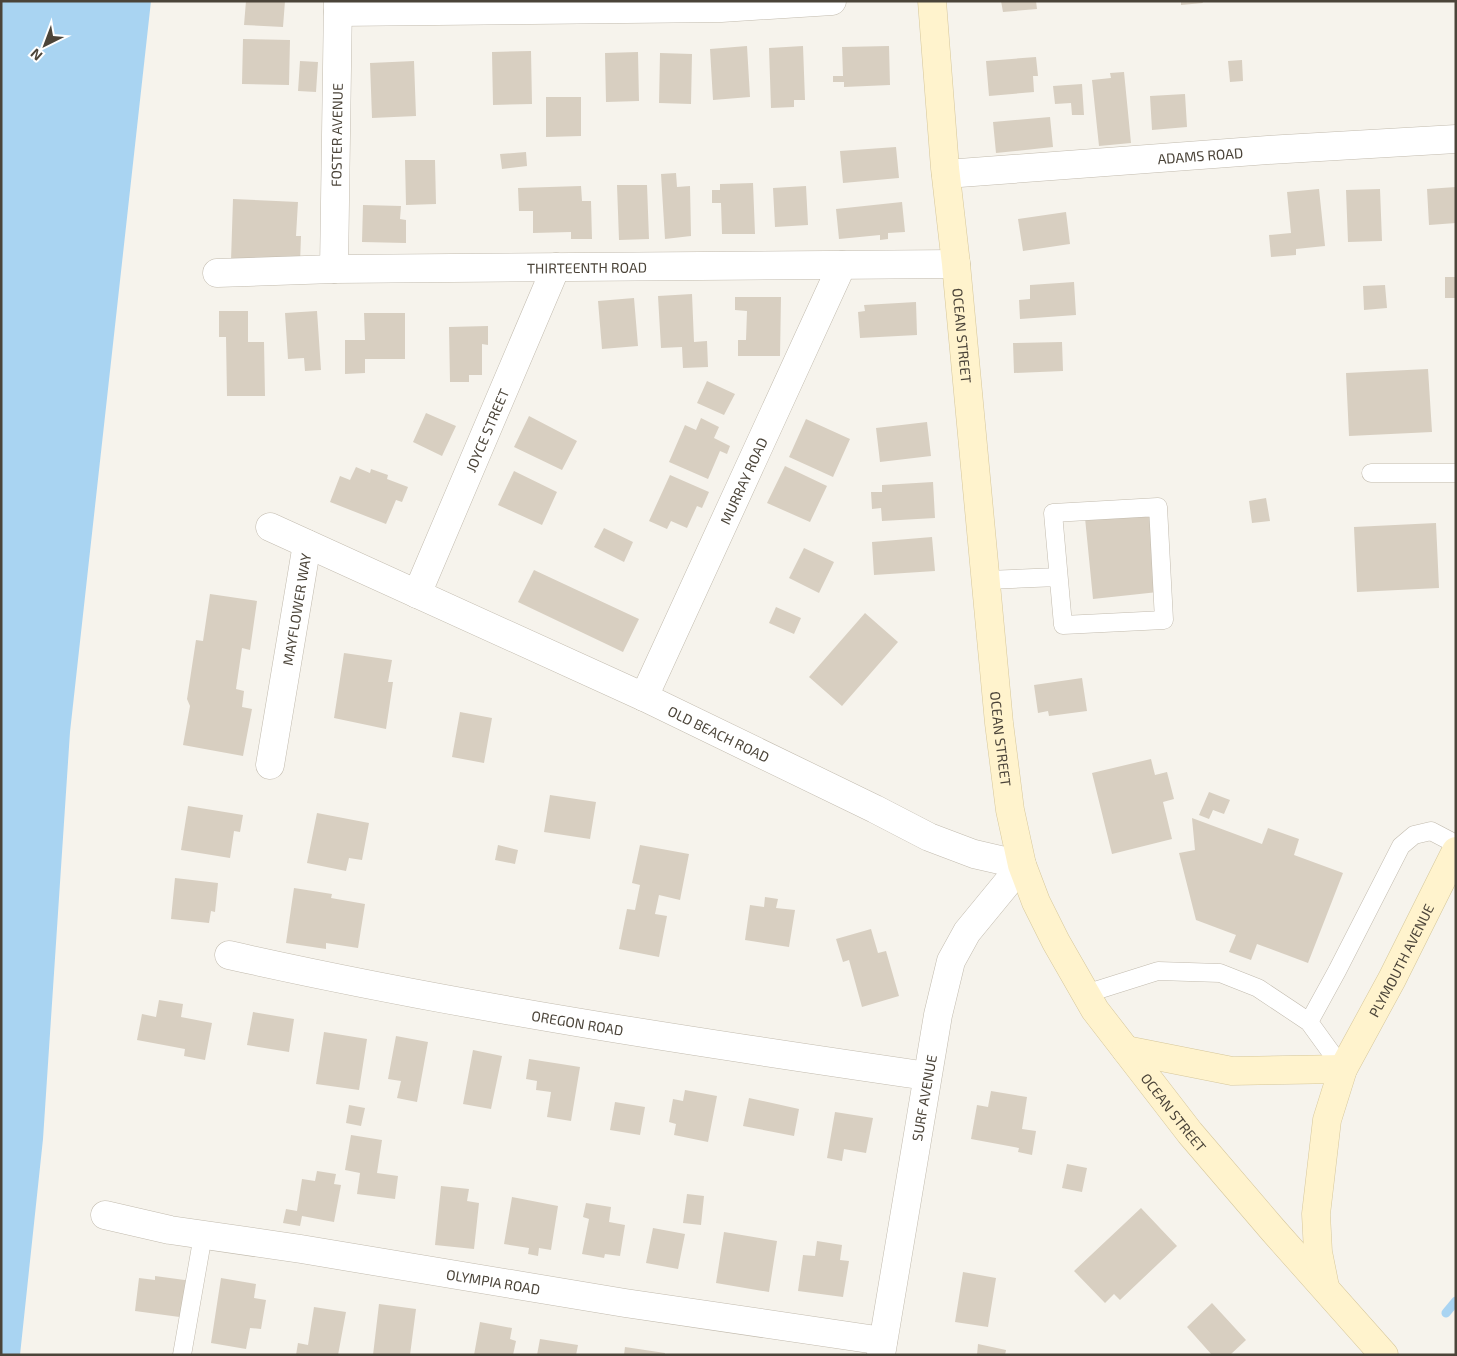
<svg xmlns="http://www.w3.org/2000/svg" width="1457" height="1356" viewBox="0 0 1457 1356" font-family="'Exo 2',sans-serif">
  <style>
    .water { fill: #a9d4f2 }
    .lines { fill: none; stroke-linecap: round; stroke-linejoin: round }
    .stream { stroke: #a9d4f2; stroke-width: 9 }
    .building { fill: #d8cfc1 }
    .lane-casing { stroke: #c2bbae; stroke-width: 19 }
    .street-casing { stroke: #c2bbae; stroke-width: 29 }
    .secondary-casing { stroke: #d6c79b; stroke-width: 29 }
    .lane { stroke: #fff; stroke-width: 18 }
    .street { stroke: #fff; stroke-width: 28 }
    .secondary { stroke: #fff3cd; stroke-width: 28 }
    .labels { text-anchor: middle; dominant-baseline: central; stroke-width: 5; stroke-linejoin: round; paint-order: stroke }
    .street-label { font-size: 14px; fill: #4b4439; stroke: #fff }
  </style>
  <rect width="100%" height="100%" fill="#f6f3ec"/>
  <path class="water" d="M1,1H151L70,732L43,1139L20,1355H1Z"/>
  <g class="lines">
    <path class="stream" d="M1446,1313L1456,1301"/>
  </g>
  <path class="building" d="M246,1H285L283,27L244,25Z
    M1001,1H1036L1037,9L1003,12Z
    M1181,1H1202L1203,3L1181,5Z
    M243,39L290,40L289,85L242,84Z
    M747,46L750,97L713,100L710,49Z
    M803,46L805,100H794V107L771,108L769,48Z
    M889,46L890,85L844,87V82H833V76H843L842,47Z
    M531,51L532,104L493,105L492,52Z
    M638,52L639,101L606,102L605,53Z
    M660,53L692,54L691,104L659,103Z
    M1036,57L1038,76H1033L1034,92L989,96L986,61Z
    M1242,60L1243,81L1230,82L1228,61Z
    M300,61L318,62L316,92L298,91Z
    M414,61L416,116L372,118L370,63Z
    M1124,72L1131,143L1099,146L1092,80L1111,78L1110,73Z
    M1082,84L1084,115H1072L1071,103L1055,104L1053,86Z
    M1185,94L1187,127L1152,130L1150,96Z
    M546,97H581V136L546,137Z
    M1050,117L1053,147L996,153L993,122Z
    M896,147L899,178L843,183L840,151Z
    M526,152L527,166L502,169L500,154Z
    M405,160H435L436,204L406,205Z
    M676,173L677,187L690,186L691,236L665,239L661,174Z
    M753,183L755,234H722L721,203H712V190H720V184Z
    M617,185H647L649,239L619,240Z
    M581,186L582,201H591L592,239H571V232L533,233V211H519L518,188Z
    M806,186L808,225L775,227L773,188Z
    M1456,187V223L1429,225L1427,189Z
    M1319,189L1325,246L1296,249V255L1271,257L1269,235L1291,233L1287,192Z
    M1380,189L1382,241L1348,242L1346,190Z
    M233,199L298,202L296,236H301L300,264L231,261Z
    M902,202L905,232L888,233V239L880,240V235L839,239L836,209Z
    M363,205L401,206L400,219L406,220V243L362,242Z
    M1066,212L1070,244L1023,251L1018,219Z
    M1445,277H1456V298H1445Z
    M1074,282L1076,315L1020,319L1019,300L1030,299V285Z
    M1385,285L1387,308L1364,310L1363,286Z
    M692,294L694,342L707,341L708,367L683,368L682,347L661,348L658,296Z
    M735,297H781L780,356H738V340H746L747,311L735,310Z
    M634,298L638,346L602,349L598,301Z
    M916,302L917,335L860,338L858,312L865,311L864,305Z
    M219,311H248V342H264L265,396H227L226,337H219Z
    M317,311L321,370L305,371L304,358L288,359L285,313Z
    M364,313H405V359H365V373L345,374V340H365Z
    M488,326V345L482,344V375H469V382H450L449,327Z
    M1062,342L1063,371L1014,373L1013,343Z
    M1428,369L1432,432L1349,436L1346,373Z
    M707,381L735,394L724,415L697,403Z
    M426,413L456,426L442,456L413,442Z
    M529,416L577,441L562,470L514,447Z
    M701,418L719,427L714,438L730,446L727,454L720,451L708,479L669,462L685,425L696,430Z
    M806,419L850,439L833,477L789,457Z
    M927,422L931,456L880,462L876,428Z
    M785,466L827,486L810,522L767,503Z
    M356,467L370,473L371,469L388,475L387,479L408,487L402,502L396,500L386,524L330,502L340,476L350,480Z
    M514,471L557,492L542,525L498,505Z
    M670,475L709,492L702,508L697,506L687,528L671,521L667,529L649,521Z
    M933,482L935,518L882,521L881,508L872,509L871,492H882V485Z
    M1266,498L1270,521L1252,523L1249,501Z
    M1150,512L1158,592L1093,599L1085,518Z
    M1436,523L1439,588L1357,592L1354,527Z
    M604,528L633,542L624,562L594,547Z
    M932,537L935,571L874,575L872,542Z
    M804,548L834,562L819,593L789,578Z
    M534,570L639,619L623,652L518,602Z
    M210,594L257,601L250,650L242,648L236,689L244,691L242,707L252,709L243,756L183,745L190,706L187,699L196,640L203,641Z
    M776,607L801,618L794,634L769,623Z
    M865,613L898,642L842,706L809,677Z
    M344,653L392,660L388,682H393L386,729L334,718Z
    M1082,678L1087,711L1049,716L1048,711L1038,713L1034,685Z
    M460,712L492,718L484,763L452,757Z
    M1151,759L1155,775L1167,772L1174,799L1163,802L1172,839L1112,854L1092,773Z
    M1209,792L1230,800L1224,814L1213,810L1209,819L1199,815Z
    M550,795L596,802L590,839L544,832Z
    M188,806L243,815L240,832L234,831L230,858L181,850Z
    M317,813L369,823L362,860L349,858L346,871L307,863Z
    M1192,818L1262,844L1268,828L1299,839L1294,855L1343,873L1308,963L1257,944L1251,960L1229,952L1236,935L1196,920L1179,853L1195,850Z
    M498,845L518,850L515,864L495,860Z
    M640,845L689,854L680,900L659,895L655,914L667,916L659,957L619,949L627,909L635,910L640,885L632,883Z
    M175,878L218,883L215,912L211,911L209,923L171,919Z
    M294,888L332,894L331,898L365,904L358,948L326,943V949L286,943Z
    M765,897L778,899L776,908L795,910L789,947L745,940L750,905L764,907Z
    M871,929L878,953L886,951L899,996L862,1007L849,960L843,962L836,939Z
    M159,1000L183,1004L181,1017L212,1023L205,1060L184,1056L185,1049L137,1040L142,1014L156,1017Z
    M253,1012L294,1019L289,1052L247,1045Z
    M324,1032L367,1039L359,1090L316,1084Z
    M396,1036L428,1042L417,1102L397,1098L401,1081L388,1079Z
    M473,1050L502,1056L491,1109L463,1104Z
    M529,1059L580,1067L571,1121L547,1117L551,1092L536,1090L537,1081L526,1079Z
    M685,1090L717,1096L708,1142L674,1135L676,1124L669,1122L673,1099L683,1101Z
    M991,1091L1027,1097L1022,1129L1036,1131L1032,1155L1018,1152L1019,1148L971,1139L977,1105L988,1107Z
    M749,1098L799,1109L794,1136L743,1126Z
    M615,1102L645,1107L640,1135L610,1130Z
    M349,1105L365,1108L361,1126L346,1123Z
    M835,1112L873,1118L866,1153L844,1149L842,1161L827,1158Z
    M351,1135L382,1140L377,1173L398,1176L395,1199L357,1194L360,1173L345,1170Z
    M1067,1164L1087,1168L1082,1192L1062,1188Z
    M317,1171L336,1174L334,1184L341,1185L334,1222L302,1216L300,1226L283,1223L286,1209L297,1211L302,1179L315,1181Z
    M441,1186L469,1189L467,1201L479,1203L474,1249L435,1245Z
    M687,1194L704,1196L701,1225L683,1223Z
    M512,1197L558,1206L551,1250L539,1248L538,1256L528,1254L529,1248L504,1244Z
    M586,1203L611,1207L609,1222L625,1225L620,1256L605,1254L604,1258L582,1254L589,1219L583,1217Z
    M1141,1208L1177,1246L1120,1300L1114,1294L1105,1303L1074,1271Z
    M653,1228L685,1234L678,1269L646,1263Z
    M724,1232L777,1241L769,1292L716,1283Z
    M817,1241L842,1245L840,1260L849,1261L843,1297L798,1291L803,1255L815,1256Z
    M963,1272L996,1278L988,1327L955,1322Z
    M155,1276L192,1281L187,1318L135,1311L139,1278L155,1280Z
    M221,1278L256,1284L254,1298L266,1300L261,1329L250,1328L246,1349L211,1343Z
    M1212,1303L1246,1340L1230,1355H1212L1187,1327Z
    M379,1304L416,1309L410,1355H373Z
    M314,1307L346,1312L338,1355H296L298,1343L308,1345Z
    M480,1322L512,1328L510,1339L516,1341L513,1355H474Z
    M540,1339L578,1345L576,1355H537Z
    M978,1344L1006,1350L1005,1355H977Z
    M625,1347L665,1353V1355H624Z"/>
  <g class="lines">
    <defs>
      <path id="lane" d="M1371,473H1456
        M1158,507L1164,620L1063,625L1053,513Z
        M987,580L1058,577
        M1085,994L1158,971L1220,973L1258,988L1309,1022L1343,1069
        M1309,1022L1337,971L1401,846L1414,835L1431,831L1456,844
        M182,1355L203,1235"/>
      <g id="street">
        <path d="M338,12L721,8L832,1"/>
        <path id="s1" d="M946,174L1268,150L1456,139"/>
        <path id="s2" d="M334,269L338,1"/>
        <path id="s3" d="M217,273L334,269L956,264"/>
        <path id="s4" d="M270,527L644,697L875,809L929,837L974,854L1022,865L967,932L951,961L938,1015L881,1355"/>
        <path id="s5" d="M417,594L556,267"/>
        <path id="s6" d="M644,697L842,265"/>
        <path id="s7" d="M270,765L307,544"/>
        <path id="s8" d="M229,955C460,1007 694,1042 927,1076"/>
        <path id="s9" d="M105,1215L170,1230L301,1249L625,1303L883,1341"/>
      </g>
      <g id="secondary">
        <path id="s10" d="M932,1L945,168L956,264L999,723L1010,810L1022,865L1036,902L1056,942L1095,1010L1190,1133L1273,1230L1384,1355"/>
        <path d="M1126,1050L1232,1071L1343,1069"/>
        <path id="s11" d="M1325,1287L1318,1252L1316,1214L1327,1120L1343,1069L1392,979L1456,851"/>
      </g>
    </defs>
    <use href="#lane" class="lane-casing"/>
    <use href="#street" class="street-casing"/>
    <use href="#secondary" class="secondary-casing"/>
    <use href="#lane" class="lane"/>
    <use href="#street" class="street"/>
    <use href="#secondary" class="secondary"/>
  </g>
  <g class="labels">
    <g class="street-label">
      <text stroke="none"><textPath href="#s2" startOffset="134">FOSTER AVENUE</textPath></text>
      <text stroke="none"><textPath href="#s1" startOffset="255">ADAMS ROAD</textPath></text>
      <text stroke="none"><textPath href="#s3" startOffset="370">THIRTEENTH ROAD</textPath></text>
      <text stroke="none"><textPath href="#s10" startOffset="336">OCEAN STREET</textPath></text>
      <text stroke="none"><textPath href="#s5" startOffset="178">JOYCE STREET</textPath></text>
      <text stroke="none"><textPath href="#s6" startOffset="238">MURRAY ROAD</textPath></text>
      <text stroke="none"><textPath href="#s7" startOffset="158">MAYFLOWER WAY</textPath></text>
      <text stroke="none"><textPath href="#s4" startOffset="494">OLD BEACH ROAD</textPath></text>
      <text stroke="none"><textPath href="#s10" startOffset="741">OCEAN STREET</textPath></text>
      <text stroke="none"><textPath href="#s11" startOffset="345">PLYMOUTH AVENUE</textPath></text>
      <text stroke="none"><textPath href="#s8" startOffset="355">OREGON ROAD</textPath></text>
      <text transform="translate(924 1098) rotate(-80)">SURF AVENUE</text>
      <text stroke="none"><textPath href="#s10" startOffset="1161">OCEAN STREET</textPath></text>
      <text stroke="none"><textPath href="#s9" startOffset="394">OLYMPIA ROAD</textPath></text>
    </g>
  </g>
  <rect width="1457" height="1356" fill="none" stroke="#4b4439" stroke-width="5"/>
  <g transform="translate(45 45) rotate(222)" stroke="#ffffff" stroke-width="4" paint-order="stroke">
  <path d="M0-4L9 19L0 12L-9 19Z" fill="#4b4439"/>
  <text y="-8" font-size="14" font-weight="bold" text-anchor="middle" fill="#4b4439">N</text>
  </g>
</svg>
